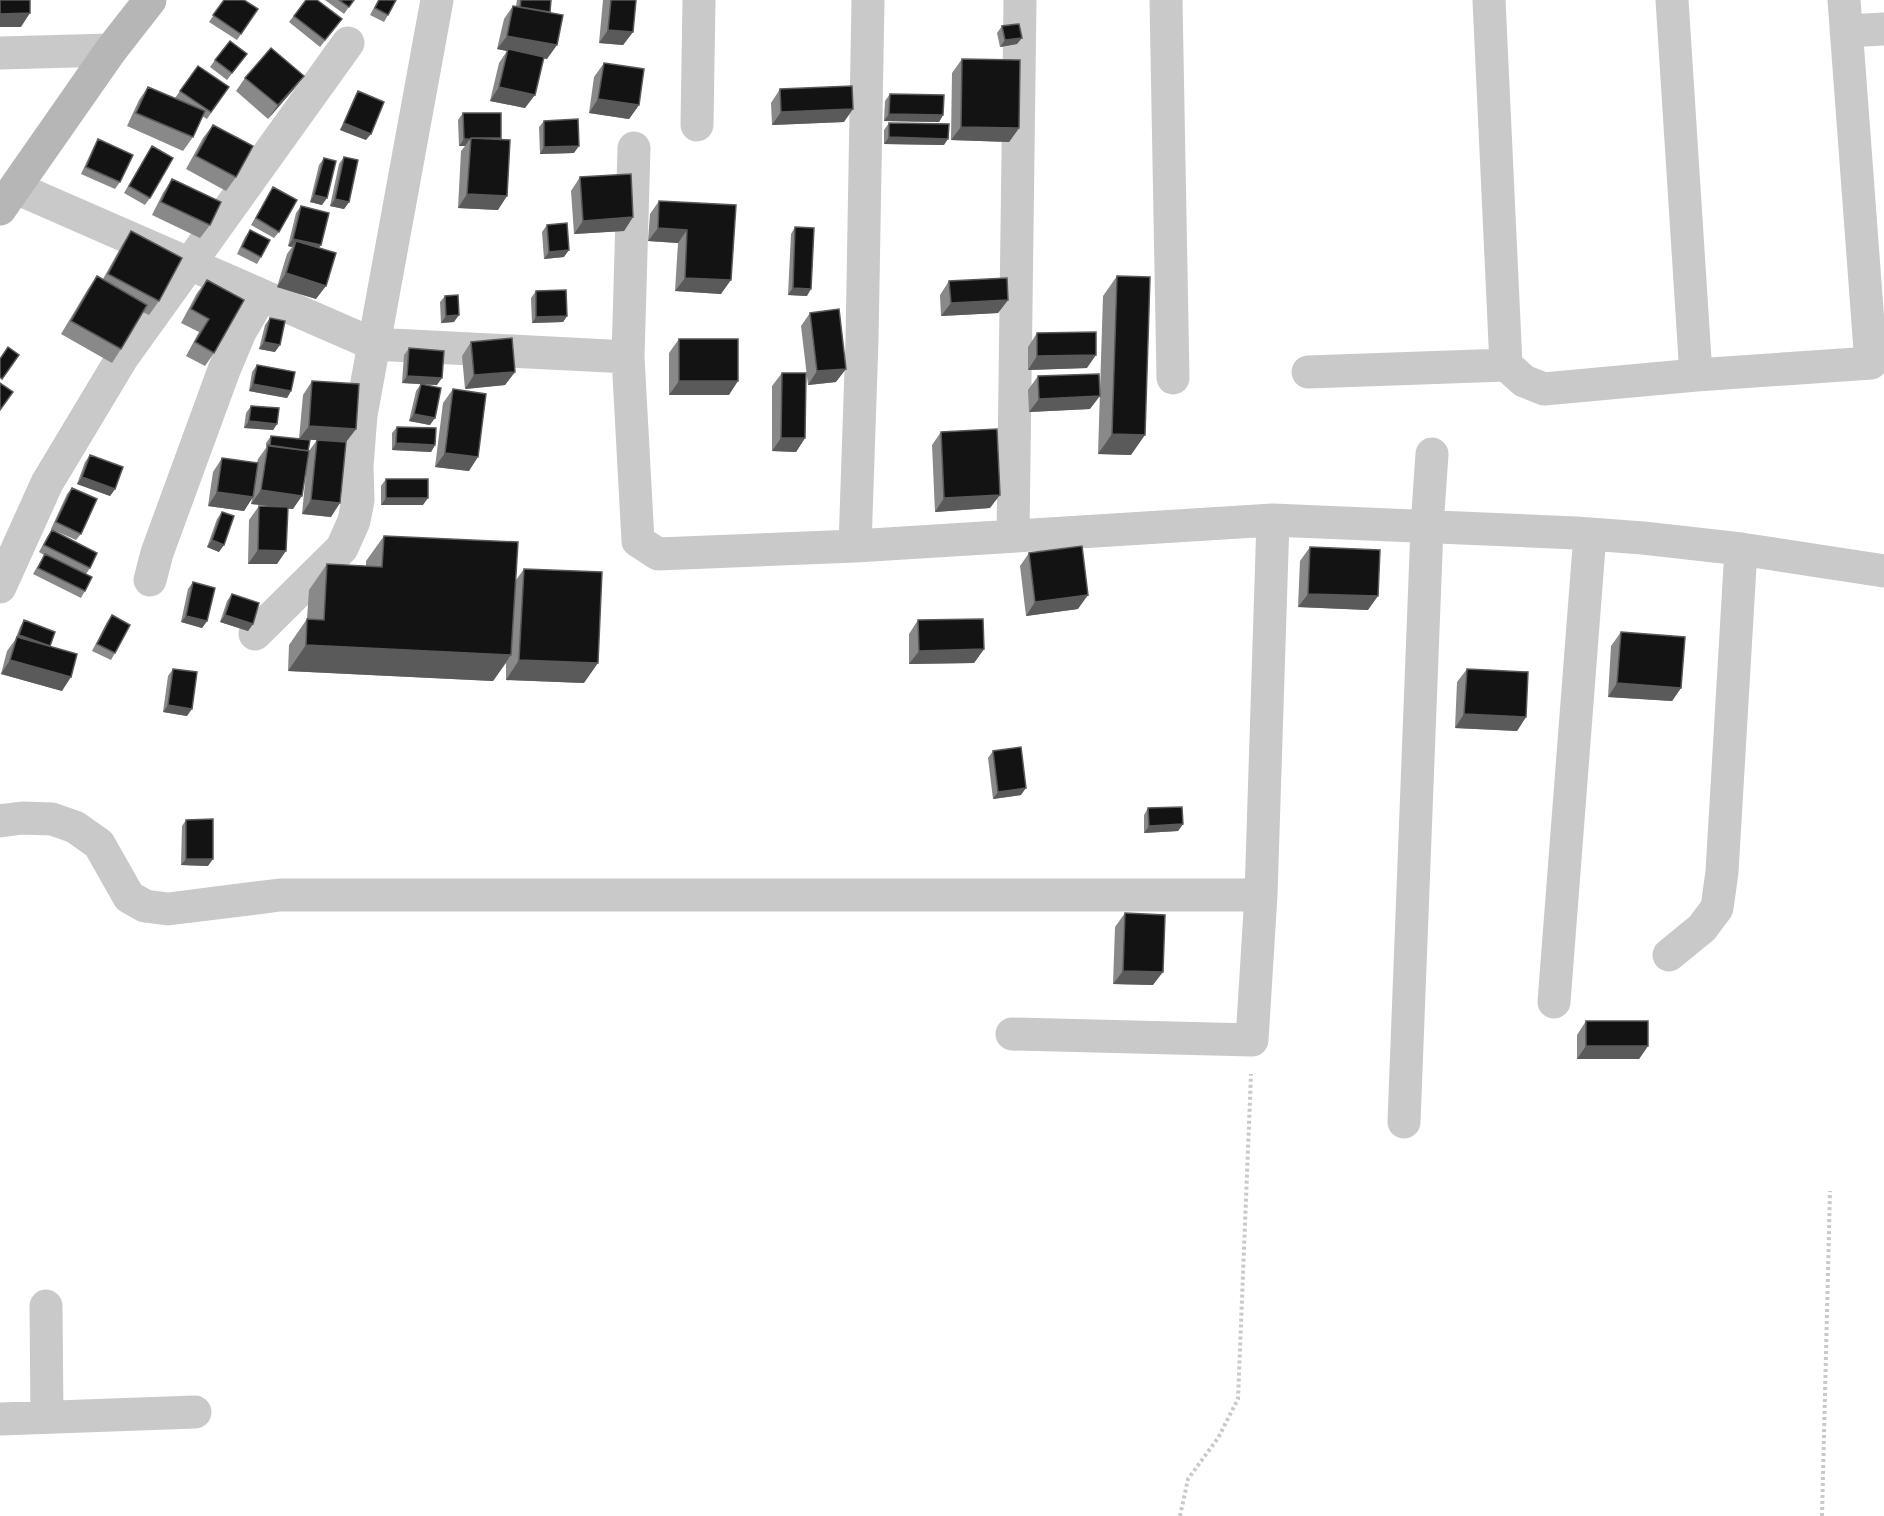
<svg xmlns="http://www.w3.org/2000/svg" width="1884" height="1516" viewBox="0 0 1884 1516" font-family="Karla,sans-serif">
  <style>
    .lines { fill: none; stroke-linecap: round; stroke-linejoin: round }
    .path { stroke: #c9c9c9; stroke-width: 4; stroke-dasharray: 3 3; stroke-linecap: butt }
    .street { stroke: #c9c9c9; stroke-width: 33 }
    .secondary { stroke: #b6b6b6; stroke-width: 33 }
    .wall { fill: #898989; fill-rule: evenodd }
    .shaded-wall { fill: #5a5a5a }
    .building { fill: #131313; stroke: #5a5a5a; stroke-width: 1.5 }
  </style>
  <rect width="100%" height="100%" fill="#fff"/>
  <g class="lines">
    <path class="path" d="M1180,1516L1188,1479L1218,1438L1238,1399L1251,1074
      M1822,1516L1830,1191"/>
    <path class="street" d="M868,0L862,340L855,546L1273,520L1576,533L1643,538L1741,549L1884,571
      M1166,0L1173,378
      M1489,0L1506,365L1524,381L1544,389L1696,375L1871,363L1844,0
      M1672,0L1696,375
      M1846,31L1884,29
      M0,53L111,50
      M697,125L699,0
      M16,188L373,344L628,357L634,148
      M628,357L638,541L658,554L855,546
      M1308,372L1506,365
      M1013,536L1020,0
      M150,580L157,553L224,370L240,332L261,296
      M0,587L47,483L122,358L348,43
      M255,634L342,548L354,521L358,500L357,466L361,415L437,0
      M0,821L22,818L52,819L75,827L99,844L129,897L145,906L168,909L280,895H1261L1273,520
      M1669,955L1702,928L1717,908L1722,872L1741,549
      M1554,1002L1590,534
      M1012,1034L1252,1040L1261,895
      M1404,1122L1427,527L1432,454
      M46,1306L47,1417
      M0,1419L195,1412"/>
    <path class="secondary" d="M0,209L111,50L150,0"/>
  </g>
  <path class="wall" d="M224,0L258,9L237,40L209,22Z
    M306,0L342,19L320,47L289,22Z
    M325,0H354L344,14Z
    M378,0H396L388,15L384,22L370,15Z
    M517,0H551L547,59L544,58L525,108L490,101L499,63L507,51L497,49L504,19L513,6H516Z
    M603,0H636L633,32L623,45L599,43Z
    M1002,26L1017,44L1000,47L997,33Z
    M247,54L227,80L210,67L215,60Z
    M962,59L1019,128L1009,142L951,140L952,73Z
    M604,63L639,105L629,119L589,113L594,77Z
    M198,66L229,87L207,119L202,116L193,137L183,151L127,126L139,100L148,87L175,98Z
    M304,76L294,89L268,119L236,91L245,78Z
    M780,89L844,122L772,125L771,103Z
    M358,91L366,140L340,130L354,98Z
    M890,94L943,115L939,122L884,121L885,101Z
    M463,113L501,138L500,140L498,210L458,208L461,151L465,146H459L458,120Z
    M544,121L574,153L540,154L539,127Z
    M889,123L944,145L884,144V130Z
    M213,125L236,177L226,191L186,169L203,138Z
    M98,139L120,182L115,189L81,174L94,146Z
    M152,146L150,198L145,205L124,193Z
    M344,157L349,202L344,209L330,206L339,164Z
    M324,158L322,205L310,202L319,165Z
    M580,177L633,217L624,231L574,234L571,191Z
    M172,179L210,225L200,238L152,215L163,193Z
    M273,187L279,232L274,238L251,225Z
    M659,201L736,205L721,294L675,291L678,243L648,241L650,214Z
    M301,206L319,248L316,299L277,287L287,254L292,247L288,246L296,213Z
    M547,225L564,257L544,259L542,232Z
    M795,227L807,296L788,295L791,234Z
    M250,230L261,257L257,264L237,254L245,237Z
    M131,231L159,301L149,315L143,312L121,349L112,363L61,334L88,289L97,276L103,279L122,245Z
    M1117,276L1131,455L1098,454L1103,296Z
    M207,280L214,353L205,366L186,356L199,332L181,323L197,293Z
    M949,281L1008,300L998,313L941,316L940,295Z
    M536,291L567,316L563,322L532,323L531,298Z
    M445,296L454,322L441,323L440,302Z
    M810,313L836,382L808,385L801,326Z
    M270,318L275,352L259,349L265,325Z
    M1037,333L1087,368L1028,370V347Z
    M679,339L729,395H669V353Z
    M471,342L515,372L505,385L465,389L462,356Z
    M409,348L437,385L402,383L404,355Z
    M257,365L291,391L287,398L249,391L252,372Z
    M782,373L805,438L796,452L772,451V386Z
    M1038,376L1090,409L1029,412L1028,390Z
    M312,381L356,429L346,442L331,517L302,514L306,473L293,509H288L277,564H248L249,520L259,506H271L251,504L252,498L244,511L208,506L213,472L222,458L257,463L258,459L266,448V443L271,436L299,439L303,395ZM301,439L317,440L309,451Z
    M421,384L430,425L409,421L416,391Z
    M453,389L469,471L435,467L443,403Z
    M251,406L277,424L273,430L244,428L246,413Z
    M397,427L435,445L431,452L392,450V433Z
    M941,432L990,508L935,512L932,445Z
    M90,455L115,489L110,496L77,484L85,462Z
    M386,479L423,505H381V486Z
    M72,488L81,534L76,540L51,529L67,494Z
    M222,512L219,552L207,547L217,519Z
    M52,530L90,568L86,574L85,591L81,598L33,574L44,555L39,552L47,537Z
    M384,536L516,580L524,569L584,683L506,680V663L493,681L288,671L289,645L307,619L309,590L327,564L366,566V561Z
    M1310,547L1368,610L1298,607L1300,561Z
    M1029,553L1078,609L1026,616L1020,566Z
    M193,582L207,621L202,628L181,622L188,589Z
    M232,594L253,624L248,631L220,622L227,601Z
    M112,615L115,653L111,660L92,651L107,622Z
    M24,620L50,646L62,691L1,674L7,651L15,640L20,627Z
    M918,620L984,649L974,663L909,664V634Z
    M1621,632L1681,688L1672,701L1608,697L1611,646Z
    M173,669L187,716L163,712L168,676Z
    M1467,669L1526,717L1517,731L1455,728L1457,682Z
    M993,751L1021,795L993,799L988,758Z
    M1148,808L1183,824L1178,831L1144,833V815Z
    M186,820L208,866L181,865L182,826Z
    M1125,913L1153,985L1113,984L1115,927Z
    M1586,1021L1648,1046L1639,1059H1577V1035Z"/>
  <path class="shaded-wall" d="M30,13L21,27H0V14Z
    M608,30L633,32L623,45L599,43Z
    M507,36L557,45L547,59L508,51V49L507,51L497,49Z
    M1022,38L1017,44L1000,47L1005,40Z
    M304,76L294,89L268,119L278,105Z
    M499,87L535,95L525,108L490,101Z
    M598,99L639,105L629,119L589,113Z
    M853,109L844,122L772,125L781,112Z
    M889,114L943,115L939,122L884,121Z
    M344,123L371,134L366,140L340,130Z
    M961,127L1019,128L1009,142L951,140Z
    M889,137L948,139L944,145L884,144Z
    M464,139H470L465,146H459Z
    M579,146L574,153L540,154L544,147Z
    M467,194L507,196L498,210L458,208Z
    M314,195L327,198L322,205L310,202Z
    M335,199L349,202L344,209L330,206Z
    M633,217L624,231L574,234L583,221Z
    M658,228L687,230L678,243L648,241Z
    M293,239L321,245L316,252L296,241L292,247L288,246Z
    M569,250L564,257L544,259L549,252Z
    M286,273L326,286L316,299L277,287Z
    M685,278L731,280L721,294L675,291Z
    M793,288L811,289L807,296L788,295Z
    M1008,300L998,313L941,316L951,303Z
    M459,315L454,322L441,323L446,316Z
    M567,316L563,322L532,323L536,317Z
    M264,342L280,345L275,352L259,349Z
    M1096,355L1087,368L1028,370L1037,356Z
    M846,369L836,382L808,385L817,371Z
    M515,372L505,385L465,389L474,375Z
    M407,376L442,378L437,385L402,383Z
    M679,381H738L729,395H669Z
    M253,384L291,391L287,398L249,391Z
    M1100,396L1090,409L1029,412L1039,399Z
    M414,414L435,418L430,425L409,421Z
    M249,421L277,424L273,430L244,428Z
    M309,426L356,429L346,442L299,439Z
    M1112,434L1145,435L1131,455L1098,454Z
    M781,438H805L796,452L772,451Z
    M396,443L435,445L431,452L392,450Z
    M445,453L478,457L469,471L435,467Z
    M82,477L115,489L110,496L77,484Z
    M261,490L302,496L293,509L251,504Z
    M217,492L253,497L244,511L208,506Z
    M1000,495L990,508L935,512L944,498Z
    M386,498H428L423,505H381Z
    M311,500L340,503L331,517L302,514Z
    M212,540L224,545L219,552L207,547Z
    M258,550L286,551L277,564H248Z
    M1308,594L1378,596L1368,610L1298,607Z
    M1088,595L1078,609L1026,616L1035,602Z
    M225,615L253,624L248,631L220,622Z
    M186,616L207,621L202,628L181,622Z
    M19,635L50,646L16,638Z
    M306,645L511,655L493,681L288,671Z
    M984,649L974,663L909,664L919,651Z
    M10,660L71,677L62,691L1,674Z
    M519,660L598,663L584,683L506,680Z
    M1617,683L1681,688L1672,701L1608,697Z
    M168,705L192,709L187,716L163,712Z
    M1464,714L1526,717L1517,731L1455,728Z
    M1026,788L1021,795L993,799L998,792Z
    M1183,824L1178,831L1144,833L1149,826Z
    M186,859H213L208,866L181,865Z
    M1123,971L1163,972L1153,985L1113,984Z
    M1586,1046H1648L1639,1059H1577Z"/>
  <path class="building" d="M0,0H30V13L0,14Z
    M224,0H244L258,9L241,34L213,15Z
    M306,0H317L342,19L325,40L294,16Z
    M339,0H354L349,7Z
    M379,0H396L388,15L375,8Z
    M521,0H551L550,12L520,7Z
    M611,0H636L633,32L608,30Z
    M513,6L563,15L557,45L507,36Z
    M1019,24L1022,38L1005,40L1002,26Z
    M230,41L247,54L232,73L215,60Z
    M271,48L304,76L278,105L245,78Z
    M508,49L544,57L535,95L499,87Z
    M962,59L1020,60L1019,128L961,127Z
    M604,63L644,69L639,105L598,99Z
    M198,66L229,87L211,112L180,91Z
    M852,86L853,109L781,112L780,89Z
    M148,87L205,111L193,137L136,113Z
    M358,91L384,102L371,134L344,123Z
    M890,94L944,95L943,115L889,114Z
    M463,113H501V138H471V139H464Z
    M578,119L579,146L544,147V121Z
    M889,123L949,124L948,139L889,137Z
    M213,125L253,146L236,177L196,156Z
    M471,138L510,140L507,196L467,194Z
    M98,139L133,155L120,182L86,167Z
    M152,146L173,158L150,198L129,186Z
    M344,157L358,160L349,202L335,199Z
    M324,158L336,161L327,198L314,195Z
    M631,174L633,217L583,221L580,177Z
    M172,179L221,202L210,225L161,202Z
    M273,187L297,200L279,232L256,218Z
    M659,201L736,205L731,280L685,278L687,230L658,228Z
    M301,206L329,213L321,245L293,239Z
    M567,223L569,250L549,252L547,225Z
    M795,227L814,228L811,289L793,288Z
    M250,230L270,240L261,257L242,247Z
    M131,231L182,258L159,301L108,274Z
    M296,241L336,253L326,286L286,273Z
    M97,276L147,305L121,349L71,321Z
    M1117,276L1150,277L1145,435L1112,434Z
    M1007,278L1008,300L951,303L949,281Z
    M207,280L244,300L214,353L195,342L209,319L191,309Z
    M566,290L567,316L536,317V291Z
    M458,295L459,315L446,316L445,296Z
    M839,309L846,369L817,371L810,313Z
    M270,318L285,321L280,345L264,342Z
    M1096,332V355L1037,356V333Z
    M512,338L515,372L474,375L471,342Z
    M679,339H738V381H679Z
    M8,347L19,355L2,379L0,377V359Z
    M409,348L444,351L442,378L407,376Z
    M257,365L295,372L291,391L253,384Z
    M782,373H806L805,438H781Z
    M1099,374L1100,396L1039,399L1038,376Z
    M312,381L359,384L356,429L309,426Z
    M0,383L13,392L0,410Z
    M421,384L441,388L435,418L414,414Z
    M453,389L486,394L478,457L445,453Z
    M251,406L279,408L277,424L249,421Z
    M397,427L436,428L435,445L396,443Z
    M997,429L1000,495L944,498L941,432Z
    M271,436L310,440L308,451L270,446Z
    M317,440L346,442L340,503L311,500Z
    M268,445L309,451L302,496L261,490Z
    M90,455L123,467L115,489L82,477Z
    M222,458L258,463L253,497L217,492Z
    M386,479H428V498H386Z
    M72,488L97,499L81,534L56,522Z
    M259,506L288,507L286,551L258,550Z
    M222,512L234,516L224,545L212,540Z
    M52,530L97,553L90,568L44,545Z
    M384,536L518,542L511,655L306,645L307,619L324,620L327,564L382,567Z
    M1082,546L1088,595L1035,602L1029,553Z
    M1310,547L1380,550L1378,596L1308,594Z
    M45,554L92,577L85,591L38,568Z
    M524,569L602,572L598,663L519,660Z
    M193,582L215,588L207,621L186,616Z
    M232,594L259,603L253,624L225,615Z
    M112,615L130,625L115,653L97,644Z
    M983,619L984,649L919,651L918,620Z
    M24,620L55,632L50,646L19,635Z
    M1621,632L1685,637L1681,688L1617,683Z
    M17,637L77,654L71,677L10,660Z
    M173,669L197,672L192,709L168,705Z
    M1467,669L1528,672L1526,717L1464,714Z
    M1021,747L1026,788L998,792L993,751Z
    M1182,807L1183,824L1149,826L1148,808Z
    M213,819V859H186V820Z
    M1125,913L1165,915L1163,972L1123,971Z
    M1586,1021H1648V1046H1586Z"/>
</svg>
